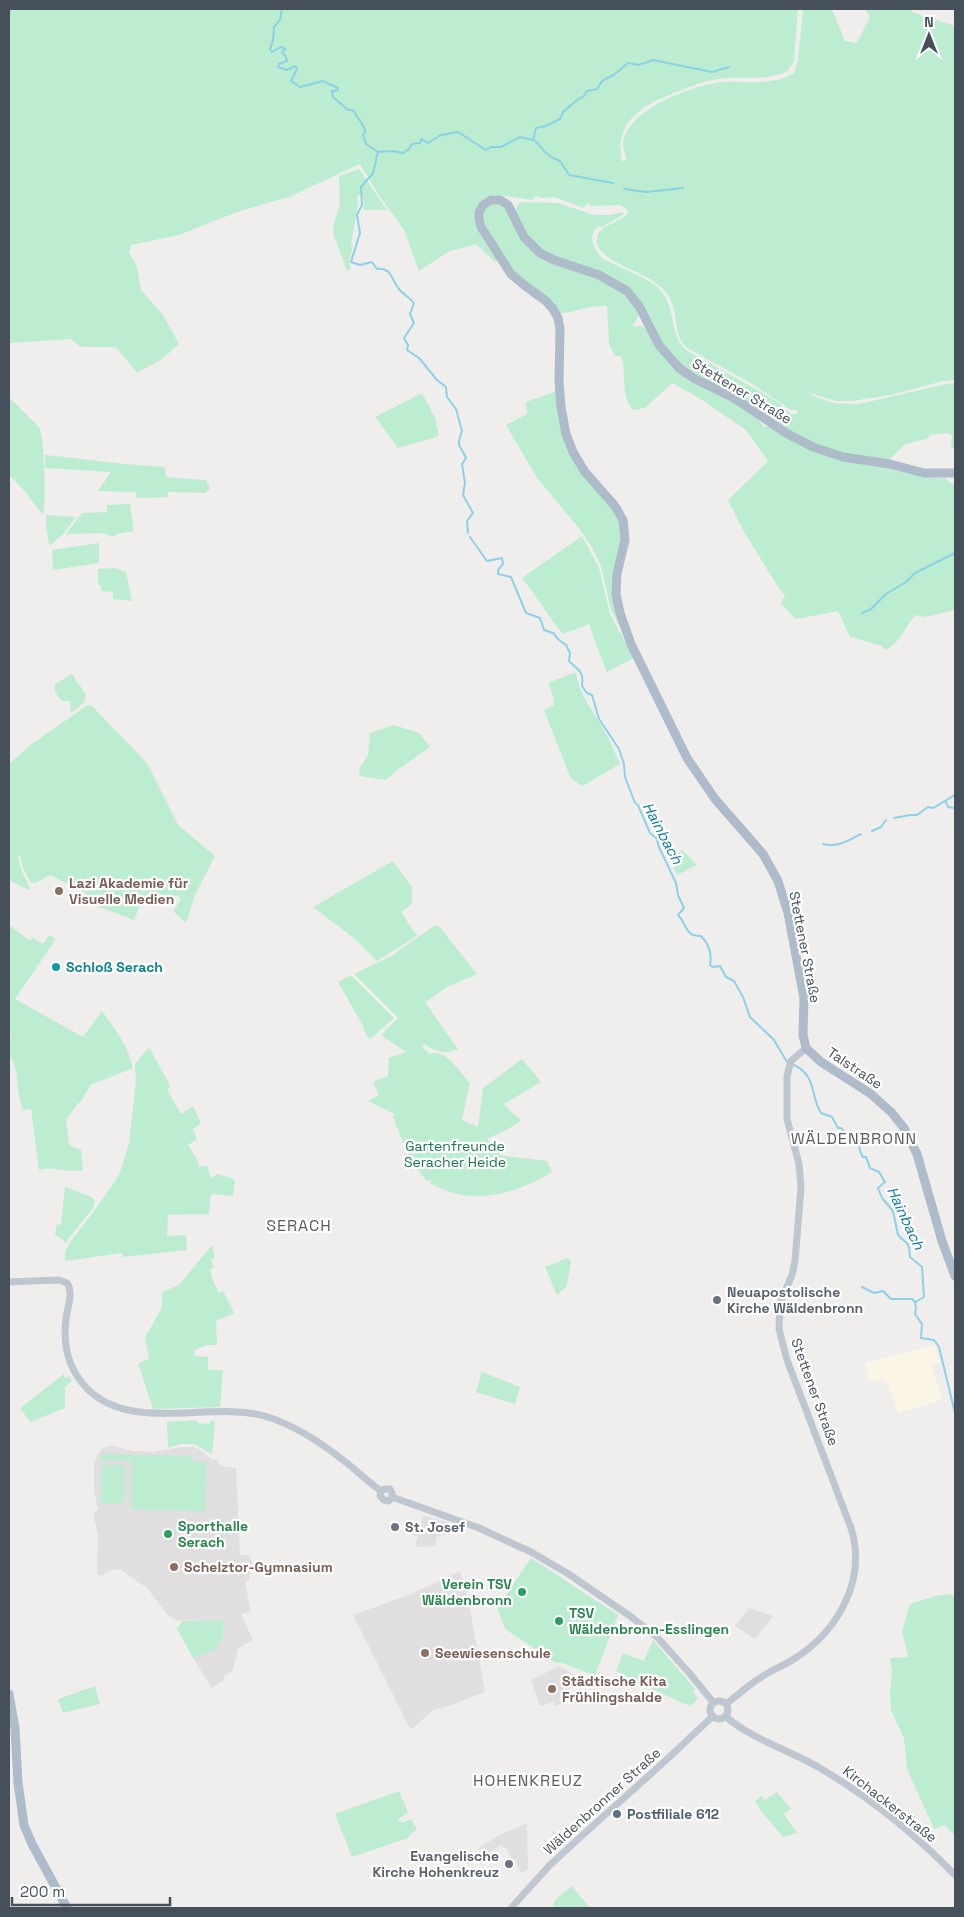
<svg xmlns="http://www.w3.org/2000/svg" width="964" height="1917" viewBox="0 0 964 1917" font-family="'Space Grotesk',sans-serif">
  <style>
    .commercial { fill: #fbf5e6 }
    .education { fill: #e1dedf }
    .green { fill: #bcedd1 }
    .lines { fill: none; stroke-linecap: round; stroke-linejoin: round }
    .stream { stroke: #8bd1e8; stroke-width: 2 }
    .minor { stroke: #bec7cf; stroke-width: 7 }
    .major { stroke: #adbbcb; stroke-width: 9 }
    .education-dot { fill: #8d6e63; stroke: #fff; stroke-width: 2 }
    .culture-dot { fill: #0f9aa8; stroke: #fff; stroke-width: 2 }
    .worship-dot { fill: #6b7280; stroke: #fff; stroke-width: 2 }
    .leisure-dot { fill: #2e9e5b; stroke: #fff; stroke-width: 2 }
    .service-dot { fill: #5c6f8a; stroke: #fff; stroke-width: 2 }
    .labels { text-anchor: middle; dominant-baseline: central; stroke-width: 4.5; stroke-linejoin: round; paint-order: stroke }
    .street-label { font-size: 14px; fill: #46505a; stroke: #fff }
    .education-label { font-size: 14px; font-weight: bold; fill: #785e54; stroke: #fff; text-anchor: start }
    .culture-label { font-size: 14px; font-weight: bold; fill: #0d838f; stroke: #fff; text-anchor: start }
    .park-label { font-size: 14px; fill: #1a784c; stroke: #fff }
    .worship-label { font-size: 14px; font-weight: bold; fill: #5b616d; stroke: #fff; text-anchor: start }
    .leisure-label { font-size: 14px; font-weight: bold; fill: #27864d; stroke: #fff; text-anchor: start }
    .service-label { font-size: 14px; font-weight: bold; fill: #4e5e75; stroke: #fff; text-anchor: start }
    .water-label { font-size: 15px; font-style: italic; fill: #117ea2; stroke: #fff }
    .quarter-label { font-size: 16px; letter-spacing: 1px; fill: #5a5d62; stroke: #fff }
  </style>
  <rect width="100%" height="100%" fill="#f0eded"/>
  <path class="commercial" d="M935,1345L940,1362L932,1365L942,1400L898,1413L888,1384L882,1379L870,1382L865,1363Z"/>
  <path class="education" d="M113,1446L133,1451L153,1452L182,1447H193L199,1449L213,1460H217L221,1466L236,1468L240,1555H249L252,1562L249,1580L245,1582L251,1611L241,1614L253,1640L238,1648L233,1670L224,1676V1680L212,1688L193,1658L214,1650L223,1638L224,1621L176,1620L167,1614L147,1588L121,1570L113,1569L100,1576L97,1573L98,1534L93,1514L98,1509L94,1491V1465L97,1455L102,1449L106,1447Z
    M423,1516L448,1522L446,1535L442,1534L441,1537L437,1536L435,1546L415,1547L418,1536L410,1534L415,1521L421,1522Z
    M460,1571L470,1609L485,1692L448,1706L433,1710L413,1728L410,1729L353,1615L409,1595Z
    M749,1608L773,1616L755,1639L735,1626Z
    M559,1666L577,1677L561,1704L555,1706L554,1702L540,1706L531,1680Z
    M527,1823L528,1869L521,1873L515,1859L512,1860L506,1847L503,1848L502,1845L483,1856L478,1848L498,1836Z"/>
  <path class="green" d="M9,9H798L794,61L788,71C764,83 738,74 712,80C701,82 690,87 679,91C647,103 613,119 622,161H624L627,159C625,154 623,149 623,144C628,109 686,89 715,83C740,79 770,88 794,73L798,60L803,9H832L845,41L857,43L870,17L865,9H913L912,12L955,26V380L943,381L891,395L852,401H836L810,393L809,394L833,403L859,404L942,385L955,383V448H951L952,437L949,433L931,435L926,439L905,444L888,461L844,454L822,447L794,433L703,380L684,368L662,344L639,299L545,252C535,244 506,214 520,202L558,203L594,215H611L623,212V215L602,227L599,226C586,235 594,249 602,258C604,260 609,262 612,263C627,271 643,276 656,286C678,303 667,333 686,350L761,392L779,403L792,415L798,413L797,410H791L751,383L687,348C672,334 679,311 668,295C652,272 618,270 600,250C596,245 596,238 599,232C606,224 620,222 628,213L627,209L620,205L592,206L587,203L584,208L554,197L543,198L536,196L532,200C520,199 506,195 494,195C488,196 484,198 480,202C463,219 488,245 498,260L495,262L476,244L448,252L419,271L404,230L378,194L360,164L289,197L237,212L179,235L131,245L129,252L137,267L141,290L163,315L179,344L162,359L137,373L116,347H81L71,339L10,343Z
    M359,169L387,210H364L363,195H357L358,206L351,244L353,245L349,264L351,268L347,271L333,233L334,223L340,205L339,176Z
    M492,204L500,205L505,209L523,240L621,291C630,299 646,314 633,324L634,327L641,326L645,328L658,349L758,418L764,427L769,426L784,435L887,467L929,477L944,478L955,485V610L924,617L916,615C904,627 902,641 886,650L882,646L850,637L838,611L796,619L781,603L785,595L778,587L743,530L728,500L768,461L746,430L699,398L672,383L645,408L633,410C620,395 627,373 621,356H615L609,344L607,306C590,305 576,311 559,314L513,270L485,225L483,213L485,209Z
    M556,391L563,435L619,519L622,536L616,562L624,635L611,610L601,566L592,547L578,527L538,479L506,425L527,414L526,402Z
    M422,393L435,418L439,436L398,448L375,417Z
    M9,397L39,427C45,440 46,501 43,515L23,489L9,475Z
    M45,455C85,459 125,465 165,467L166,477L206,480L210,488L206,493L168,492V497L137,498L135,492L98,491L111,472L45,468Z
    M130,504L134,531L117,534L114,537L104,533L66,534L82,513L107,512V505Z
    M46,515L76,517L64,533L51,545L49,544L46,527Z
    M582,536L599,568L610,614L634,658L607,672L597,647L589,624L563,634C548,617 537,596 522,578Z
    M99,543V563L53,570L52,550Z
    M115,568L126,572L132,601L113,599V592L101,591V586L98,584V569Z
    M576,672C578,694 595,713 605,732C611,742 615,753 620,764L582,786L572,779L569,774L544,710L554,705L553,696L548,683Z
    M72,674C86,696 94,696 71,713L70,701H63C56,695 54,692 55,684Z
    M88,705L92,706L147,763L178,825L215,856L195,895L186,923L173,911L181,899L177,895L165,900L162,895L154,894L150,891L140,905L134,920L83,901L86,893L50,875L35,883H31L23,868L20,855H18L21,869L30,888L28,890L9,880V764L33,743Z
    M394,725L419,733L430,747L396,771L386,780L360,776L359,769L368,755L370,733Z
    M682,850L697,865L677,875L670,859Z
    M393,861L412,887V904L401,912L417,936L377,961L355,939L313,907Z
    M9,925L30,941L32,937L43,944L49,935L56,939L15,999L83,1037L102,1011C115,1029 128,1046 133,1068L91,1085L80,1103H78L66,1120L69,1145L81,1150L83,1170C68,1174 54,1165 39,1170L31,1109L23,1110C22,1105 19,1100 19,1094C16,1079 19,1069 9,1055L11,1036L9,1031V997L11,996L9,994Z
    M438,925L477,974L447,987L425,1002L458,1049C446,1055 435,1051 424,1044L422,1046L429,1054C447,1048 459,1072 470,1083L462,1120L478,1127L483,1088L522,1059L541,1082L504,1104L511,1112L522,1120L508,1129L487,1139L499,1153V1155L547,1161L552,1172C545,1177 538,1180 531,1183C498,1199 463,1202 430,1183L432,1180L427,1181C411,1164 401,1138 393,1117L394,1114L368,1101L379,1095L373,1082L388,1076L389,1058L406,1052L381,1035L398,1018L354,974L391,956L434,926Z
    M351,975L394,1018L370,1039L367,1037L362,1024L338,982Z
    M149,1047L171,1087L167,1089L181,1114L193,1106L201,1123L193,1129L197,1139L188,1145L197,1159L199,1167L207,1166L211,1178L217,1174L232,1178L235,1181L233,1196L211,1194L209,1214L168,1215L167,1236L186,1235L187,1250L123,1257L122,1253L65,1261V1252L71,1241L97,1207L119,1175L129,1143L136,1081L135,1064Z
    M65,1187L92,1197L95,1202L93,1208L65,1243L62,1239L55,1235L57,1224L61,1225Z
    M212,1245L215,1258L211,1260L214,1268L210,1269L213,1281L219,1293L223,1291L234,1313L216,1321L217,1345H207L195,1350L194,1356L208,1357V1370H223L220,1407L153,1409L138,1363L149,1359L145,1338L162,1307V1292L179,1285Z
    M568,1258L569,1260H571L567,1286L557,1295L545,1267Z
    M482,1372L520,1387L515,1404L476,1392Z
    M64,1374V1378L70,1376L72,1381L65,1387V1408L30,1422L20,1408Z
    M197,1420V1423L209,1424L211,1420L215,1421L212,1454L194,1444H182L168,1448L167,1422Z
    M100,1454L192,1456L193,1462H206L205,1511L131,1509L132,1461L100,1460Z
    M101,1465H125L124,1503H100Z
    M531,1558L618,1615L595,1676L563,1663H556L505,1629L497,1608Z
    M950,1594L955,1597V1836L945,1825L934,1829L907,1769L904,1738L891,1710L890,1694L892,1671L890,1658L908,1657L902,1631L910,1604L935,1596Z
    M221,1620L224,1621L223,1638L214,1650L193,1658L177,1629L182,1621Z
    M653,1640L695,1689L694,1692L698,1699L690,1706L645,1686L616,1671L623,1653L644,1661Z
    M95,1686L100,1704L63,1713L58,1699Z
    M399,1791L408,1812L397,1820L403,1823L411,1819L417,1830L411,1833L408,1838L352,1857L335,1814Z
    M777,1792L791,1809L784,1814L797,1833L783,1837L760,1810L755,1801L761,1796L765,1800Z
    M572,1886L590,1908H556L553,1904L556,1899Z"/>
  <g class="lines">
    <path class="stream" d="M282,9L280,20L274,27L273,40L270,49L272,52L281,47L286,49L282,52L286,57L287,61L279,64L278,67L287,70L295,66L297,69L291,81L300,87L323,81L338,88V90L332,91L333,97L348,110H353L365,129V132L363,134L366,144L378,152
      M534,140C545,150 544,155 560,161L569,175L613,183
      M378,152L373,173L361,187L362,205L357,215L360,233L351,262L360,265L372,262L377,269C393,266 392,285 402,292C406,296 410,298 414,303L410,314L414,323L404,338L408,345L407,350L419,358L437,380L446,387L447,397L456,409L462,431C456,449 459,442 466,458L462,464L465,483L463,495L473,513L467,521L468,533
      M378,152L393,151L403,153L409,149L412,144L420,143L421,139L428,143L441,135L458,132L486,150L491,147H501L520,137L533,140L536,128L546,126L560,119L563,112L577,100L584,96L587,91L597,89L602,81L615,74L628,63L639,65L653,60L712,72L729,67
      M624,189L646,192L683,188
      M470,537L487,561L502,558L503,564L498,570V574L511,577L526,613L540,618L544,630L553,633L559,640L566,645L570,653L569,661C579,671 584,671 582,686L587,693L592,695L599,719L619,749L624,764L625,777L635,803L638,805L650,833L657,839L659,847L676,883L678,895L684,908L678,915C688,925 684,936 701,936C709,944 712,954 710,965L713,967L720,966L726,977L734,981L743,997L750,1017L774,1040L787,1062
      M862,613L871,609L886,594L906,582L915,573L955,553
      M946,802L948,807L955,808
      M894,818L910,815H917L928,807L933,808L955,795
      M872,831L881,827L886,820
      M823,844C837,848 850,840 861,834
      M792,1064C818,1076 809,1093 821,1113L832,1117L838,1128H841L849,1136L858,1139L860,1151L863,1157H866L870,1168L879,1172L885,1182L878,1188L882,1198L893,1211L898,1235C907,1245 909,1240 910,1257L922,1267L924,1297L915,1302L916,1309L915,1314L922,1324L921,1338L934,1340L939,1347L955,1413
      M862,1287L874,1293L883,1291L891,1299H912L915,1302
      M955,1416V1418"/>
    <path class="minor" d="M9,1282L59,1280L67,1283C74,1293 67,1308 66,1319C63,1343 67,1365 83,1384C126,1436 210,1399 268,1417C296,1426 320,1442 343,1460C356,1470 368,1482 381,1491
      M381,1491L380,1496L384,1500L389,1501L392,1497
      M381,1491L385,1489H390L392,1493V1497
      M392,1497L479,1528L531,1552L567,1573L630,1616L657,1637L691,1675L713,1702
      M710 1710a9 9 0 1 1 18 0a9 9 0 1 1-18 0Z
      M726,1704C737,1696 746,1687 757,1680C769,1671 784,1666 797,1657C839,1629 867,1579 851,1528L787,1360L779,1329L780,1303L792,1275L795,1261L801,1187L799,1164L787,1119V1076L791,1061L806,1048
      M725,1716C753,1740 787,1749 818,1767C868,1796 915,1834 955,1875
      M511,1908L549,1866L576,1841L664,1762L713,1716"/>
    <path class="major" d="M955,473H924L890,464L843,457L813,447L786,433L734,398L695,379L679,368L659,345L639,306L627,291L599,275L554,260L540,253L524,237L508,205L500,200H491L483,205L479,212V219L481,227L511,274L524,285L546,301L553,309L558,318L560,329L559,381L561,407L566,434L573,452L585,472L615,506L623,520L625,540L617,574L616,594L620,613L631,644L687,758L715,799L763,854L778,881L788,913L804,998L803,1035L806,1048L821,1062L871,1094L892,1113L904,1128L917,1154L942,1241L955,1276
      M9,1694L15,1728L18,1783L24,1825L32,1844L67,1908"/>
  </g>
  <g class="education-dot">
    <circle cx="59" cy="891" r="5"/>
    <circle cx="174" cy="1567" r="5"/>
    <circle cx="425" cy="1653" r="5"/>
    <circle cx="552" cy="1689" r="5"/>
  </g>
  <circle class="culture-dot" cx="56" cy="967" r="5"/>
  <g class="worship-dot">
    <circle cx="717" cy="1300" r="5"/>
    <circle cx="395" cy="1527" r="5"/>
    <circle cx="509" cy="1864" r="5"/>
  </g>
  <g class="leisure-dot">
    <circle cx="168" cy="1534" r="5"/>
    <circle cx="522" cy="1592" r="5"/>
    <circle cx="559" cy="1621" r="5"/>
  </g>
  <circle class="service-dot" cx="617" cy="1814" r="5"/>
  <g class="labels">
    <g class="street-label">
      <text transform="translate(742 391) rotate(31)">Stettener Straße</text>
      <text transform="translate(805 947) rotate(79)">Stettener Straße</text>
      <text transform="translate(855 1068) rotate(34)">Talstraße</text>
      <text transform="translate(815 1392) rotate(70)">Stettener Straße</text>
      <text transform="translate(602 1801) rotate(-42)">Wäldenbronner Straße</text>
      <text transform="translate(890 1804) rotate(38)">Kirchackerstraße</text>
    </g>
    <g class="education-label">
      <text x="69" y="883">Lazi Akademie für<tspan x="69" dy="16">Visuelle Medien</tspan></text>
      <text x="184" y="1567">Schelztor-Gymnasium</text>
      <text x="435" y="1653">Seewiesenschule</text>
      <text x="562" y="1681">Städtische Kita<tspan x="562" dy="16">Frühlingshalde</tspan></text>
    </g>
    <g class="culture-label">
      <text x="66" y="967">Schloß Serach</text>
    </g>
    <g class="park-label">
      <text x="455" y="1146">Gartenfreunde<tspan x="455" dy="16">Seracher Heide</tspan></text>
    </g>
    <g class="worship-label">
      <text x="727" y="1292">Neuapostolische<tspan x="727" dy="16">Kirche Wäldenbronn</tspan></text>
      <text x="405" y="1527">St. Josef</text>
      <text x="499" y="1856" text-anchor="end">Evangelische<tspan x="499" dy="16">Kirche Hohenkreuz</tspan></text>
    </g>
    <g class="leisure-label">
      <text x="178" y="1526">Sporthalle<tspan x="178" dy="16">Serach</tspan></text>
      <text x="512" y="1584" text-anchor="end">Verein TSV<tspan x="512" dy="16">Wäldenbronn</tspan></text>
      <text x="569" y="1613">TSV<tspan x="569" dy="16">Wäldenbronn-Esslingen</tspan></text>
    </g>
    <g class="service-label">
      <text x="627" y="1814">Postfiliale 612</text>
    </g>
    <g class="water-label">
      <text transform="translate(663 833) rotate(62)">Hainbach</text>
      <text transform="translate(906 1218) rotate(65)">Hainbach</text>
    </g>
    <g class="quarter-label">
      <text x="854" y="1138">WÄLDENBRONN</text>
      <text x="299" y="1225">SERACH</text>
      <text x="528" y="1780">HOHENKREUZ</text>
    </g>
  </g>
  <rect width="964" height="1917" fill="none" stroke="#46505a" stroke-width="20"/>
  <g transform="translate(929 35)" stroke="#ffffff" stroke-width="4" paint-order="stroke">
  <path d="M0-4L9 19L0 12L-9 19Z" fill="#46505a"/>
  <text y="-8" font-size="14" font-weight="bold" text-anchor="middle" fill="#46505a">N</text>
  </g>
  <path d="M12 1897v8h158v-8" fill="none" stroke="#46505a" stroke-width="2.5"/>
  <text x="20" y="1897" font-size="15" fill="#46505a" stroke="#ffffff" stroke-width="4" paint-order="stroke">200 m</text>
</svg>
